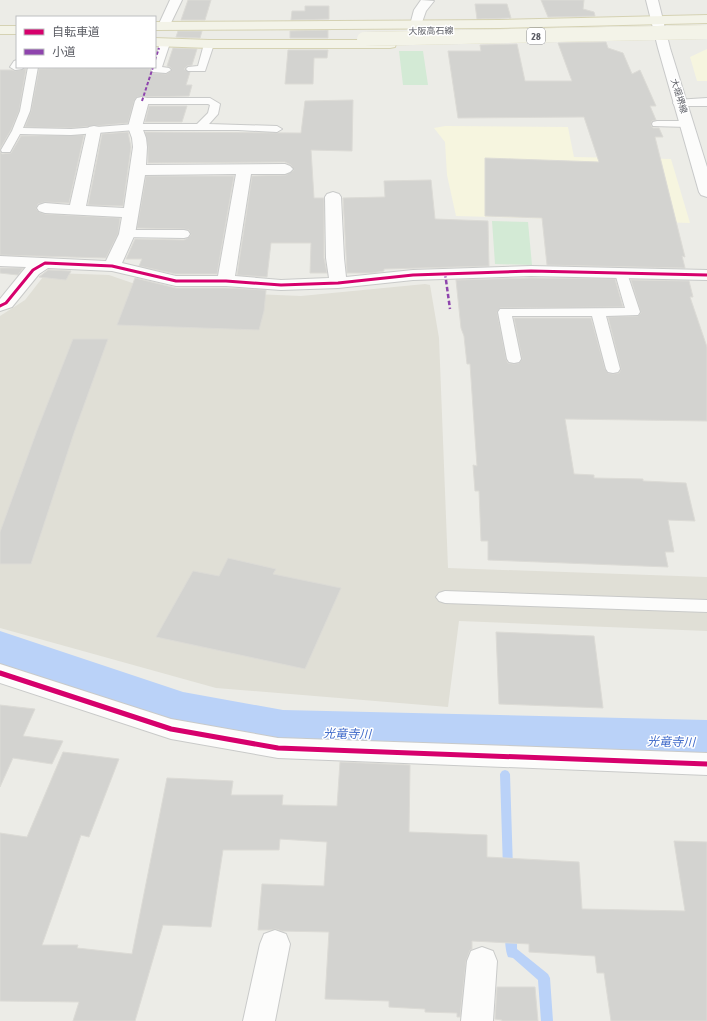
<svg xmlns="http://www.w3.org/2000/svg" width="707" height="1021" viewBox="0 0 707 1021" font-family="'Asap Condensed','Noto Sans JP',sans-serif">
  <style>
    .commercial { fill: #f6f5df }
    .education { fill: #e0dfd6 }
    .green { fill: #d3ead5 }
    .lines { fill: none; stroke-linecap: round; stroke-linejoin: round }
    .stream { fill: #bad2f8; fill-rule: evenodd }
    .river { fill: #bad2f8; fill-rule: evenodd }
    .building { fill: #d3d3d0; stroke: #dcdbd6 }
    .lane-casing { stroke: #c9cac9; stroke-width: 2 }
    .street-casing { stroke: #c9cac9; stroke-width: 2 }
    .secondary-casing { stroke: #c8c9c9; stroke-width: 2 }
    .primary-casing { stroke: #d5d2b3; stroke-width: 2 }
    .lane { fill: #fcfcfb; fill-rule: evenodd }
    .street { fill: #fcfcfb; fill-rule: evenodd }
    .secondary { fill: #fcfcfb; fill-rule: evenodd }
    .primary { fill: #f3f3e8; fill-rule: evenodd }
    .primary-bridge-casing { stroke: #d5d2b3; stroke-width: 14; stroke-linecap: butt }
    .primary-bridge { stroke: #f3f3e8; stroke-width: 14 }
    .quiet-far1 { stroke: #8e44ad; stroke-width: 2; stroke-dasharray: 3.5 2; stroke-linecap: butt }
    .quiet { stroke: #8e44ad; stroke-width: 2.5; stroke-dasharray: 4.5 2.5; stroke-linecap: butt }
    .cycleway-far1-casing { stroke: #fff; stroke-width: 5 }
    .cycleway-casing { stroke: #fff; stroke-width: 8 }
    .cycleway-far1 { stroke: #d6006c; stroke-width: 3 }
    .cycleway { stroke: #d6006c; stroke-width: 5 }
    .labels { text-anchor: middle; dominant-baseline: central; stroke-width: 3; stroke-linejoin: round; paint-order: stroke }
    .far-street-label { font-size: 9px; fill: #5c5e65; stroke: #fff }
    .shield { fill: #fff; stroke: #8d8e93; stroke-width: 1 }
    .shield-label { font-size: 10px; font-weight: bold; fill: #5c5e65 }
    .water-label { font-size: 12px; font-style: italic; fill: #3f6aca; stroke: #fff }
  </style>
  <rect width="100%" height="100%" fill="#ecece7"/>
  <path class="commercial" d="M707,49V81H697L690,57Z
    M445,126L568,127L574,157L671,159L690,223L456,216L447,175L445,142L434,128Z"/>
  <path class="education" d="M54,273L109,275L141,286L164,290L301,296L425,284L430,285L439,338L448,568L707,577V631L459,621L448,707L216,688L0,628V316L25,300L43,277Z"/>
  <path class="green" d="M399,51H423L428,85H403Z
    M492,221L528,222L532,265L495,264Z"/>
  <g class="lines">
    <path class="stream" d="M505,770L508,771L510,774L513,869L512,872L508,873L504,872L503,869L500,774L502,771Z
      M511,927L515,929L517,932V949L548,974L550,978L553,1021H541L538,980L513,958L508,957C505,950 504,935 507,929Z"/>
    <path class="river" d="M0,631L183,692L283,710L707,720V766L283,756L180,736L0,673Z"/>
  </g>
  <path class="building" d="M188,0H211L205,20H181Z
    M541,0H584L583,9L594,12L595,16L548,17Z
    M475,4H507L511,18L477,19Z
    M305,6H329V19L291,20L292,11H305Z
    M328,30V38H290V31Z
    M178,31H202L200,38L176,37Z
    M606,42L608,48L623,53L632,74L640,70L656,106H650L656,120L652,121L651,125L653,128H659L663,137H655L685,257L682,256L685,268L547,265L542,218L485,216V158L599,162L584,117L458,118L448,51H481L480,45L517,44L525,81H572L558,43Z
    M173,48L197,49L192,65L187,66L184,69L190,72L186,85H192L189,96L137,97L134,101L128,123L71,128L25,127L31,111L39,69L150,67V71L152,73L166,74L172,70L170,67L167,66Z
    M288,50H328L327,58H314L313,84H285Z
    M24,69H26L19,111L11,130L0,149V70H12L15,71Z
    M353,100L352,151L311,150L314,198H324V258L327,273H310L311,243H271L267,277L237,275L252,176L286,175L294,170L291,165L285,162L148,163V147L145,132L301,133L305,101Z
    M149,106H187L182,122H145Z
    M128,132L131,147L123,206L88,205L102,134Z
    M84,135L69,203L45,202L38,204L36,209L39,212L45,214L120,218L118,234L106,258L0,255V151L2,154L11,153L21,136Z
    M146,176H234L217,274H176L139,266L142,259H126L135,239L184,240L188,238L191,235L189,230L184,229L137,228Z
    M431,180L435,219L488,221L489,266L384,269V271L372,273H347L343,198L385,197L384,181Z
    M0,268H23L18,275L0,273Z
    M48,270L71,271L66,280L39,277Z
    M135,278L176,288H226L266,290L264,311L259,330L117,325Z
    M531,278L615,279L623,307L500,308L497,312L506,359L508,363L514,364L519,363L522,359L514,318H591L605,369L608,373L613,374L619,373L621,369L608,317L638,316L641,313L631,280L689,281L693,297H690L707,347V421L565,419L574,474L594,475V478L643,479V481L686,483L695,521L668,520L674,552H665L668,567L488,560V541H481L479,491H475L473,465L477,466L470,364H467L464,336L461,328L456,280Z
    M73,339H108L75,430L31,564H0V532L36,433Z
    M228,558L276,569L273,574L341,588L305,669L156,637L193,571L219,576Z
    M496,632L594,636L603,708L499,704Z
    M0,705L35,709L23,736L63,741L52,764L13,758L0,787Z
    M63,752L119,759L89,837L81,835L42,945H78L77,948L132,954L167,778L233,781L231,795H283L282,805L337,806L340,762L410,765L409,832L487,835V857L579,862L582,909L685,911L674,841L707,842V1021H611L604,973H597L595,956L529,952V944L472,941V949L470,950L466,961L460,1017H457V1013L425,1012V1009L389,1007V1001L325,999L329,932L282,931L276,929L269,930H258L262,884L324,886L327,842L280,839L279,850H223L211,927L163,925L135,1021H73L79,1002L0,1001V833L27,837Z
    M497,987H535L538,1021H502V1020L495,1019Z"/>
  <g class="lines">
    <defs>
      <path id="lane" d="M165,40L170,43L162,67L169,68L171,70L166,73L153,72L151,70L152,67H155V59L160,43Z
        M209,41L214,44L205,71H188L186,69L188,67L198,66L204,44Z
        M17,60V67H24L22,69L15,70L10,67L14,61Z
        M28,67H38L30,111L23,128L71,129L135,124H197L208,113L210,105L208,104H142L137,101L142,98H210L220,104L218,114L209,124L277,126L282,129L277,132L238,130H135L71,135L20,134L10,152H2L1,150L12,131L20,111Z
        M657,121H687L692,124L687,127L653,126L652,124L653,122Z
        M127,230H184L188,231L190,234L188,237L184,238L123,237L121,234L123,231Z
        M621,269L625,270L627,273L640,312L638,315L606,316L620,369L618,372L613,373L608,372L606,369L592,316H512L521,359L519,362L514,363L509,362L507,359L498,312L500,309L625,308L615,273L617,270Z
        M445,591L707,600V612L445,603L439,601L436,597L439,593Z"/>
      <path id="street" d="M170,0H182L168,29H160L158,26Z
        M421,0L434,1L426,11L420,28H412L410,25L414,10Z
        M142,97L147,98L149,101L142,127L146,138L147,147L146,165L285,164L290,166L293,169L290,172L285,174H251L235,276L281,280L329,278L326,258L325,197L327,194L333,192L339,194L341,197L344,258L346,277L413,270L531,266L707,270V280L531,276L413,280L338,288L281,290L226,286H176L112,271L48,268L39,274L12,307L0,311V299L26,267L0,266V256L106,261L119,234L122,217L45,213L39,211L37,208L39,205L45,203L70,205L87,130L89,127L94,126L99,127L101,130L86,206L124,208L133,147L132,138L128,127L135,101L137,98ZM236,174L218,276H176L122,263L135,234L145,175Z
        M707,98V106H675L673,103L675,100Z
        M0,664L171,719L278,738L707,753V775L278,758L171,739L0,683Z
        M275,930L286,934L290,944L275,1021H243L260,944L264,934Z
        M482,947L493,951L497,961L493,1021H461L467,961L471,951Z"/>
      <path id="secondary" d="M646,0H658L670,48L707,167V197L701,195L699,192L658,48Z"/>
      <path id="primary" d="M707,15V23L499,28L155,30V22L499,20Z
        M0,26H17V34H0Z
        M155,38L209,40H390L395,41L396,44L395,47L390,48H209L155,46Z"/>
    </defs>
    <use href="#lane" class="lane-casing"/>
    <use href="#street" class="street-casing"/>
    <use href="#secondary" class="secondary-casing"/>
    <use href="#primary" class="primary-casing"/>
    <use href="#lane" class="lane"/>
    <use href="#street" class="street"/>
    <use href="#secondary" class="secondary"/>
    <use href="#primary" class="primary"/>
    <defs>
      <path id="primary-bridge" d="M364,39L707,32"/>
    </defs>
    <use href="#primary-bridge" class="primary-bridge-casing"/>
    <use href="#primary-bridge" class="primary-bridge"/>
    <path class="quiet-far1" d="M155,60L159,48
      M142,101L153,67"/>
    <path class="quiet" d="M445,273L450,309"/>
    <defs>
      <path id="cycleway-far1" d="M0,306L6,303L33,270L45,263L112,266L176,281H226L281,285L338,283L413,275L531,271L707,275"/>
      <path id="cycleway" d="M0,673L171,729L278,748L707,764"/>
    </defs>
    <use href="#cycleway-far1" class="cycleway-far1-casing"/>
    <use href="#cycleway" class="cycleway-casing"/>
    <use href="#cycleway-far1" class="cycleway-far1"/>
    <use href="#cycleway" class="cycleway"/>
  </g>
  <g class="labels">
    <g class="far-street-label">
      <text transform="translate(431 31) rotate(-1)">大阪高石線</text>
      <text transform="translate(679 96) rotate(73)">大堀堺線</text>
    </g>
    <rect class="shield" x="527" y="28" width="18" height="16" rx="3"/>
    <g class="shield-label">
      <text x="536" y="36">28</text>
    </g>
    <g class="water-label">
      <text transform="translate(347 734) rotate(1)">光竜寺川</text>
      <text transform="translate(671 742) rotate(1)">光竜寺川</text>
    </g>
  </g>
  <rect x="16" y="16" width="140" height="52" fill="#ffffff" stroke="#bebfc1"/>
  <rect x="24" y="29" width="20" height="6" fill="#d6006c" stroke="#bebfc1"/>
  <text x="52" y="36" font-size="12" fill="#5c5e65">自転車道</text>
  <rect x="24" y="49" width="20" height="6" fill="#8e44ad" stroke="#bebfc1"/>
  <text x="52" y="56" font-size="12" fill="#5c5e65">小道</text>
</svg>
